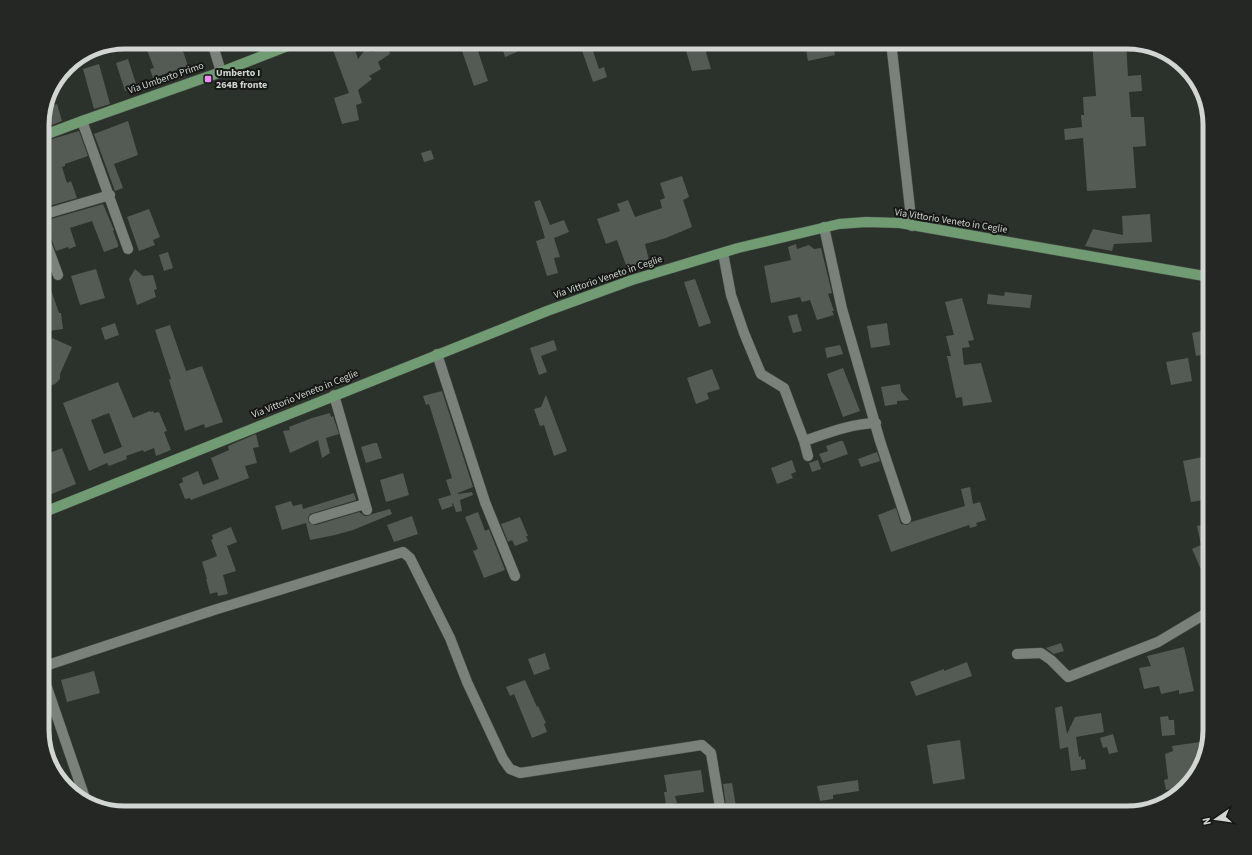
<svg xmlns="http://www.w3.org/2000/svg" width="1252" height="855" viewBox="0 0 1252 855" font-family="'Source Sans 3',sans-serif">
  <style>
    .building { fill: #545b54; fill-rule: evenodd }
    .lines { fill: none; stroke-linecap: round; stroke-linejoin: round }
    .minor-casing { stroke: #484e48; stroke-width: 11 }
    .major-casing { stroke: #484e48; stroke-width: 11 }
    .minor { stroke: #7a817a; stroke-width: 10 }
    .major { stroke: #709b73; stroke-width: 10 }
    .poi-dot { fill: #f18af4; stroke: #151815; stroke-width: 1.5 }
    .labels { text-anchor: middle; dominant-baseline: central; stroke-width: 4; stroke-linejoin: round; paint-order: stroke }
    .poi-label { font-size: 10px; font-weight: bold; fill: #d2d6d2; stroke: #151815; text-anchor: start }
    .street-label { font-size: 10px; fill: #d2d6d2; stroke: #151815 }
    .rim { fill: none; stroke: #d2d6d2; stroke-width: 5 }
  </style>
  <rect width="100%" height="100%" fill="#2b312b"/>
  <path class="building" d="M139,42H180L188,66L153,78L150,69L154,68L147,50L143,51Z
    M330,42H346L347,46L353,44L358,59L365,50L373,52L380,46L387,45L390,54L378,62L381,69L369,76L372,79L358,90L362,103L356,105L359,120L342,124L334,98L349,93Z
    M469,42H475L488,81L474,86L460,45Z
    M579,42H590L599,69L604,67L607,77L593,82Z
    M689,42H703L711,69L692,71L684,44Z
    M1092,42H1126L1128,76L1141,75L1142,91L1129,92L1131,117H1144L1146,146L1133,147L1136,188L1087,191L1083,138L1065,140L1064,129L1082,127L1081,115H1084L1083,97L1096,96Z
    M514,43L517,52L505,57L502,47Z
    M833,44L835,55L808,61L806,50Z
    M128,59L137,87L125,91L116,63Z
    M99,64L110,104L94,109L83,69Z
    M57,104L62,121L42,129V120L45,108Z
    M128,121L138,155L114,164L123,188L115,191L94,134Z
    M79,131L88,156L65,164V166L62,167L67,183L71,181L77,198L42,208V142Z
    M431,150L434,159L424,162L421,153Z
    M682,176L689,197L683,200L692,227L666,238L645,244L649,260L627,268L617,240L606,244L597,219L620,211L617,204L628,200L635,217L662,208L660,200L665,198L660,183Z
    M540,200L550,225L564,220L569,232L554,238L560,257L554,258L558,273L547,276L536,241L545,238L534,202Z
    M103,204L114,230L113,231L118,244V247L104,252L92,221L70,228L76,246L69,249L68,247L56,251L44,221Z
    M149,209L160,237L153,240L155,245L139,251L127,217Z
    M1150,214L1152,242L1114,244L1112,251L1085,246L1093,229L1123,235L1122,216Z
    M796,244L797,249L809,245L814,249L821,248L832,293L828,294L834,311H832L834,315L817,320L810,300L802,302L800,297L771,303L764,266L791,260L788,247Z
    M168,252L173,268L164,271L159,255Z
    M96,269L105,298L80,305L71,276Z
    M135,269L143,276L153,275L157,289L154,290L156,297L137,305L129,279Z
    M695,279L711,323L699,327L684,282Z
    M51,290L59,313H61L63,329L42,332V292Z
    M1005,292L1032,295L1030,308L987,304L988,294L1004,296Z
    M962,298L974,340L968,341L970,347L962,348L964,365L981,363L992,402L963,406L962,397L956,398L947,356H951L946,336L954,335L945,302Z
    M797,314L802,331L793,333L788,316Z
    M115,323L119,335L105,340L101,328Z
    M887,323L890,345L871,348L867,326Z
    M170,325L186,371L202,366L223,422L205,428L204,424L185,431L169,380L171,379L155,330Z
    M1210,329V353L1196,356L1192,333Z
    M52,338L72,347L60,374V379L55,384L42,388V361Z
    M554,340L557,350L541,356L547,372L539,375L530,348Z
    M840,345L843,354L827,358L825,348Z
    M1188,358L1192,381L1171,385L1166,362Z
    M843,368L860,411L843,417L827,374Z
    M712,369L720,389L707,393L709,399L696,404L687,378Z
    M118,382L133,418L150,411L151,412L153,411L154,413L159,412L167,431L164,432L171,450L156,456L154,448L144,452L143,450L126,456L127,459L109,466L107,463L89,471L63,403ZM109,413L122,447L104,454L91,420Z
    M900,384L901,391L909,400L897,401V404L885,406L881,387Z
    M442,391L473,487L458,493V494L472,492L473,495L460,500L462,511L456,512L453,503L452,504L453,506L442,510L438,499L451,495L446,480L452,478L429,404L426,405L423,396Z
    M546,395L567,451L554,456L544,425L540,426L534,409L541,407Z
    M330,413L331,417L333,416L339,434L326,438L330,453L322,458L318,440L290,453L283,431L290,430L289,427L312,418Z
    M256,434L259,447L253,448L257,463L245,466L249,478L191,500L190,498L185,499L179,484L183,482L182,478L198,471L203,485L219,479L211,458L229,450L228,446Z
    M840,441H843L848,454L823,463L819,454L828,451L826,446Z
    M374,443H377L382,458L366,463L361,447Z
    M62,448L76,484L42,498V456Z
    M877,452L880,461L861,467L858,459Z
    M1207,456L1210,471V499L1191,502L1183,461Z
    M792,460L796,472L791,474L793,478L777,484L771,468Z
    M818,460L821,469L812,472L809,463Z
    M403,473L409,495L386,502L380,480Z
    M970,487L973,504L980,502L986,520L976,523L977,526L970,528L969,525L891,552L878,515L896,508L901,524L908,525L911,522L965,506L961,489Z
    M354,493L356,500L310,514L308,518L309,523L316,525L359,512L365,516H368L372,514L390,509L392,514L353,530L335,535L310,540L306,523L282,530L275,506L291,501L293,506L302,504L303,509Z
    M478,512L485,531L489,529L505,570L484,578L473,551L478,549L465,517Z
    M412,516L418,534L394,542L387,525Z
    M520,517L528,536H526L528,541L515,546L512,540L508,542L501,524Z
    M1210,523V544L1202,546L1210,566V590L1192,549L1201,545L1197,526Z
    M231,527L237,542L227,546L236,571L223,575L228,594L218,596L217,592L210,594L206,579H207L202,562L217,556L211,540L213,539L212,535Z
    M1061,643L1064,651L1054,654L1047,649L1046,648Z
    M1184,647L1194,691L1179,694V690L1161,694L1159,686L1144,689L1139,668L1151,666L1147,656Z
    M545,653L550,669L534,675L528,659Z
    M967,662L972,676L916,696L910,682L944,669V671Z
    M94,671L100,693L67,702L61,680Z
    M525,680L537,707L538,706L546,723L544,724L547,732L532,738L514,694L510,696L506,687Z
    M1062,706L1067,734L1075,717L1101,713L1104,732L1076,737L1079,757L1081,756V760L1085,759L1086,769L1071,771L1068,747L1060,749L1055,708Z
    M1168,716L1169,720H1174L1175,735L1162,736L1160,717Z
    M1113,734L1118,752L1109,754L1107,747L1103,748L1100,738Z
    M960,740L965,779L933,784L927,745Z
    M1207,741L1196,776L1191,780L1178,783L1179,788L1166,790L1164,780L1168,779L1165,754L1173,751L1172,746Z
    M701,770L704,792L675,796L677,803L666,805L664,792H667L664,775Z
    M858,780L859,791L833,795V799L820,801L817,786Z
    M732,783L737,812L727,813L723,784Z"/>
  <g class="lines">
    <defs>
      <path id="minor" d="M212,42L221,72
        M891,42L912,226
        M82,121L128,249
        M42,215L110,195
        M824,227L842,309L880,441L906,519
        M42,232L58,275
        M723,253L731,295L744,333L761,374L784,388L804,441L808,456
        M437,354L485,502L515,576
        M334,395L367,510
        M804,441C828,433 850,424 876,423
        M314,519L365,504
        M1017,654L1041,653L1051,660L1068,677L1158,642L1210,611
        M42,667L214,610L403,552L410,558L450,638L467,682L503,759L510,769L520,773L702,745L711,753L721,813
        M42,673L86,801"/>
      <path id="major" d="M42,136L82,121L221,72L298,42
        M42,513L547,311L632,280L738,248L839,224L866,222L900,223L1210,277"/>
    </defs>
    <use href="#minor" class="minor-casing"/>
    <use href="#major" class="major-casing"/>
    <use href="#minor" class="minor"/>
    <use href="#major" class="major"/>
  </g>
  <rect class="poi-dot" x="204" y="75" width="8" height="8" rx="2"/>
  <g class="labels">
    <g class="poi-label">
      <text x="216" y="73">Umberto I<tspan x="216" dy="12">264B fronte</tspan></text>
    </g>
    <g class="street-label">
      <text transform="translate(166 78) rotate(-19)">Via Umberto Primo</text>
      <text transform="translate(951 221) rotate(9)">Via Vittorio Veneto in Ceglie</text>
      <text transform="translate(608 277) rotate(-19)">Via Vittorio Veneto in Ceglie</text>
      <text transform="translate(305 394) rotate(-22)">Via Vittorio Veneto in Ceglie</text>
    </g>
  </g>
  <path d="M0 0H1252V855H0ZM125 49H1127A76 76 0 0 1 1203 125V730A76 76 0 0 1 1127 806H125A76 76 0 0 1 49 730V125A76 76 0 0 1 125 49Z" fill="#242724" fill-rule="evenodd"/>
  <path class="rim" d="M125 49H1127A76 76 0 0 1 1203 125V730A76 76 0 0 1 1127 806H125A76 76 0 0 1 49 730V125A76 76 0 0 1 125 49Z"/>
  <g transform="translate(1216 819) rotate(257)" stroke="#151815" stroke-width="3" paint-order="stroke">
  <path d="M0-3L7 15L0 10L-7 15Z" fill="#d2d6d2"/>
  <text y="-6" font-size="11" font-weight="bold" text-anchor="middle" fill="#d2d6d2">N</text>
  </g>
</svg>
